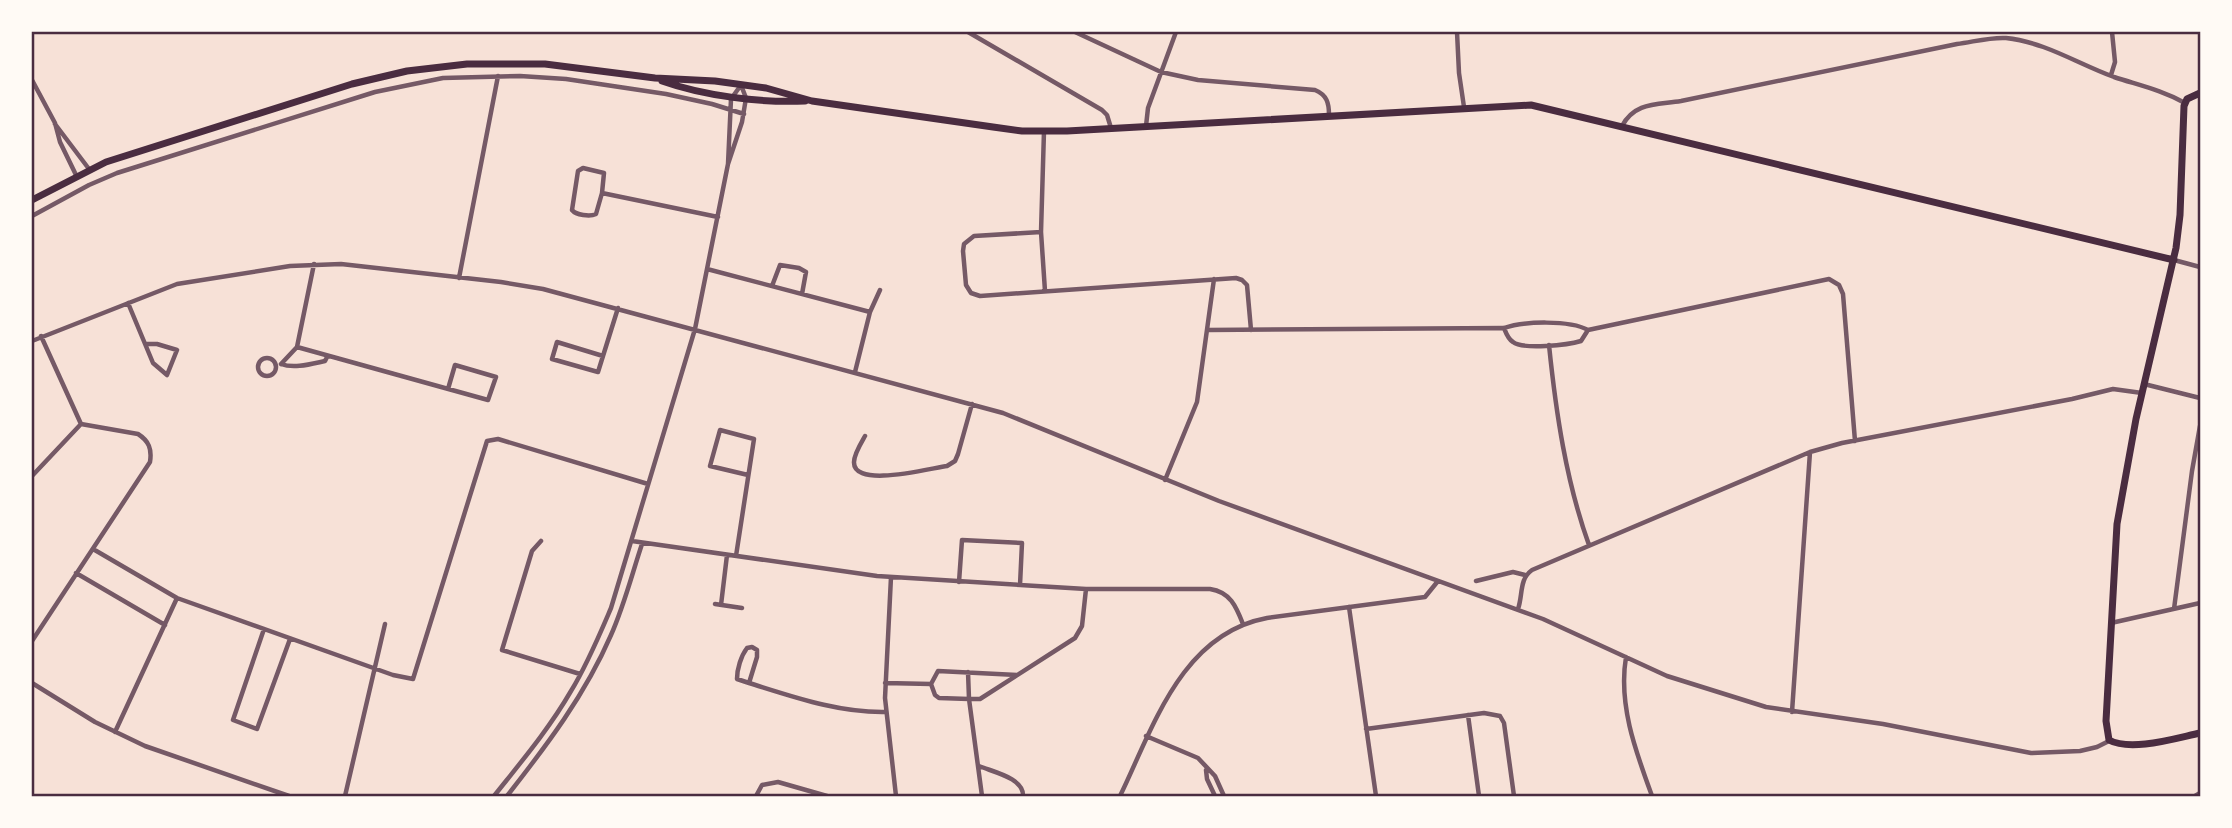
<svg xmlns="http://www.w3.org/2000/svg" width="2232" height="828" viewBox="0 0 2232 828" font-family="Arial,sans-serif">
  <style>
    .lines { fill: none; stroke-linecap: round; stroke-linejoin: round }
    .minor { stroke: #755966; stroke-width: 4.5 }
    .secondary { stroke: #4a2c40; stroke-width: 7 }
    .neatline { fill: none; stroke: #4a2c40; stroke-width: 2.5 }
  </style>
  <rect width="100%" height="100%" fill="#f7e1d7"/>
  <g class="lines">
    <path class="minor" d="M968,32L1102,110L1107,115L1111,128
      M1075,32L1161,72L1198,80L1315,90C1327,95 1329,103 1329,115
      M1457,32L1459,73L1464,107
      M2111,75L2115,62L2112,32
      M32,80L55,123L60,142L76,175
      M55,124L89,169
      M1146,126L1148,108L1176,32
      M1622,126C1635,102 1656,105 1681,101L1957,44C1973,42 1990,37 2006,38C2045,42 2078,64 2114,77C2138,85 2162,90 2185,103
      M1044,131L1041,232L1045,291
      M602,193L596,214C590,217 576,215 572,210L578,171L583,168L604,173L602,193L718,217
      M32,216L89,185L117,173L375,92L443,78L520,76L566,79L666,94L712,104L744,114
      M1041,232L974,236L964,244L963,251L966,285L971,293L980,296L1236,278L1242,280L1247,285L1251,330
      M2174,260L2200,267
      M314,264L297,347L488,400L496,377L455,365L448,389
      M707,269L870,312
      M459,278L498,76
      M772,286L780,265L799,268L806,272L802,294
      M128,303L153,363L167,375L177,350L157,344H145
      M1208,330L1504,328
      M1588,330L1581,341C1568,345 1523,350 1513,342C1508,339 1506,333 1504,328C1523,321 1570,320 1588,330L1829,279L1839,285L1843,294L1855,441
      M32,341L177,284L290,266L341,264L501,282L543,289L1003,413L1219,501L1543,619L1667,676L1766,707L1883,724L2031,753L2080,751L2097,747L2109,741
      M1549,345C1556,413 1566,481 1589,545
      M603,356L557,342L552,359L598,372L618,308
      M258 367a9 9 0 1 1 18 0a9 9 0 1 1-18 0Z
      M281,364C294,369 311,364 325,361L327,357
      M281,364L297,347
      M855,372L870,312L880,290
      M2144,384L2200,398
      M865,436C861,443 854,454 854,462C853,489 931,468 947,466L955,461L958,454L972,404
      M32,476L81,424L41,336
      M1165,480L1197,402L1214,279
      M541,541L532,551L502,650L580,674
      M632,541L877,576L1086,589H1210C1230,592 1236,606 1243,624
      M93,549L177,598L393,675L413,679L487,441L498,439L648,484
      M736,556L754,439L720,430L710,466L748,475
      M76,573L165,625
      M891,577L885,698L896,796
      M1476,581L1513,572L1525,575
      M959,582L962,540L1022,543L1020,585
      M715,604L742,608
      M721,605L727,555
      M1349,607L1376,796
      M1518,609C1523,595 1519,579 1532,570L1810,452L1842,443L2072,399L2113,389L2142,393
      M2174,609L2192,471L2200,426
      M2111,623L2200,603
      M264,629L233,720L257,729L290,639
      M32,641L150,462C152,449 149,441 138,434L81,424
      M1626,657C1618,705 1636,752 1652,796
      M968,672L969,699L939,698L935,695L931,684L938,671L1017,675
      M32,683L95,722L145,746L289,796
      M749,683L737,679C737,669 741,656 747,648L752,647L757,650V657L749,683C794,697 839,713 886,712
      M885,683L931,684
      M1792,712L1810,452
      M1468,715L1479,796
      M1366,729L1484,713L1500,716L1504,723L1514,796
      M115,732L177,598
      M1146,736L1198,758L1215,776L1224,796
      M979,766C993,772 1024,778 1023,796
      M1206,770L1207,779L1215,796
      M345,796L385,624
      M494,796C521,762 549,729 571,691C587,665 599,636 611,608L695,329L728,164L742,122L746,98L741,85L731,99L728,164
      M507,796C547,745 585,695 611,635C624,606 632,574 642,544
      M756,796L762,785L778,782L827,796
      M982,796L969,699H980L1075,638L1082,626L1086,589
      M1120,796C1153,728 1181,634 1267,618L1425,597L1438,581
      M2195,796L2200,793"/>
    <path class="secondary" d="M662,81C704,96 761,103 805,101
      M2200,93L2187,99L2184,106L2180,215L2176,248L2136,419L2117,524L2106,721L2109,740C2131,752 2176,738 2200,733
      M32,200L106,162L352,84L407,71L467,64H545L655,78L715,81L766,88L812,101L993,127L1022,131H1067L1531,105L2174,260"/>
  </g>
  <rect width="2232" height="828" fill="none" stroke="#fffaf5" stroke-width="66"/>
  <rect x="33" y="33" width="2166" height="762" class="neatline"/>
</svg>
